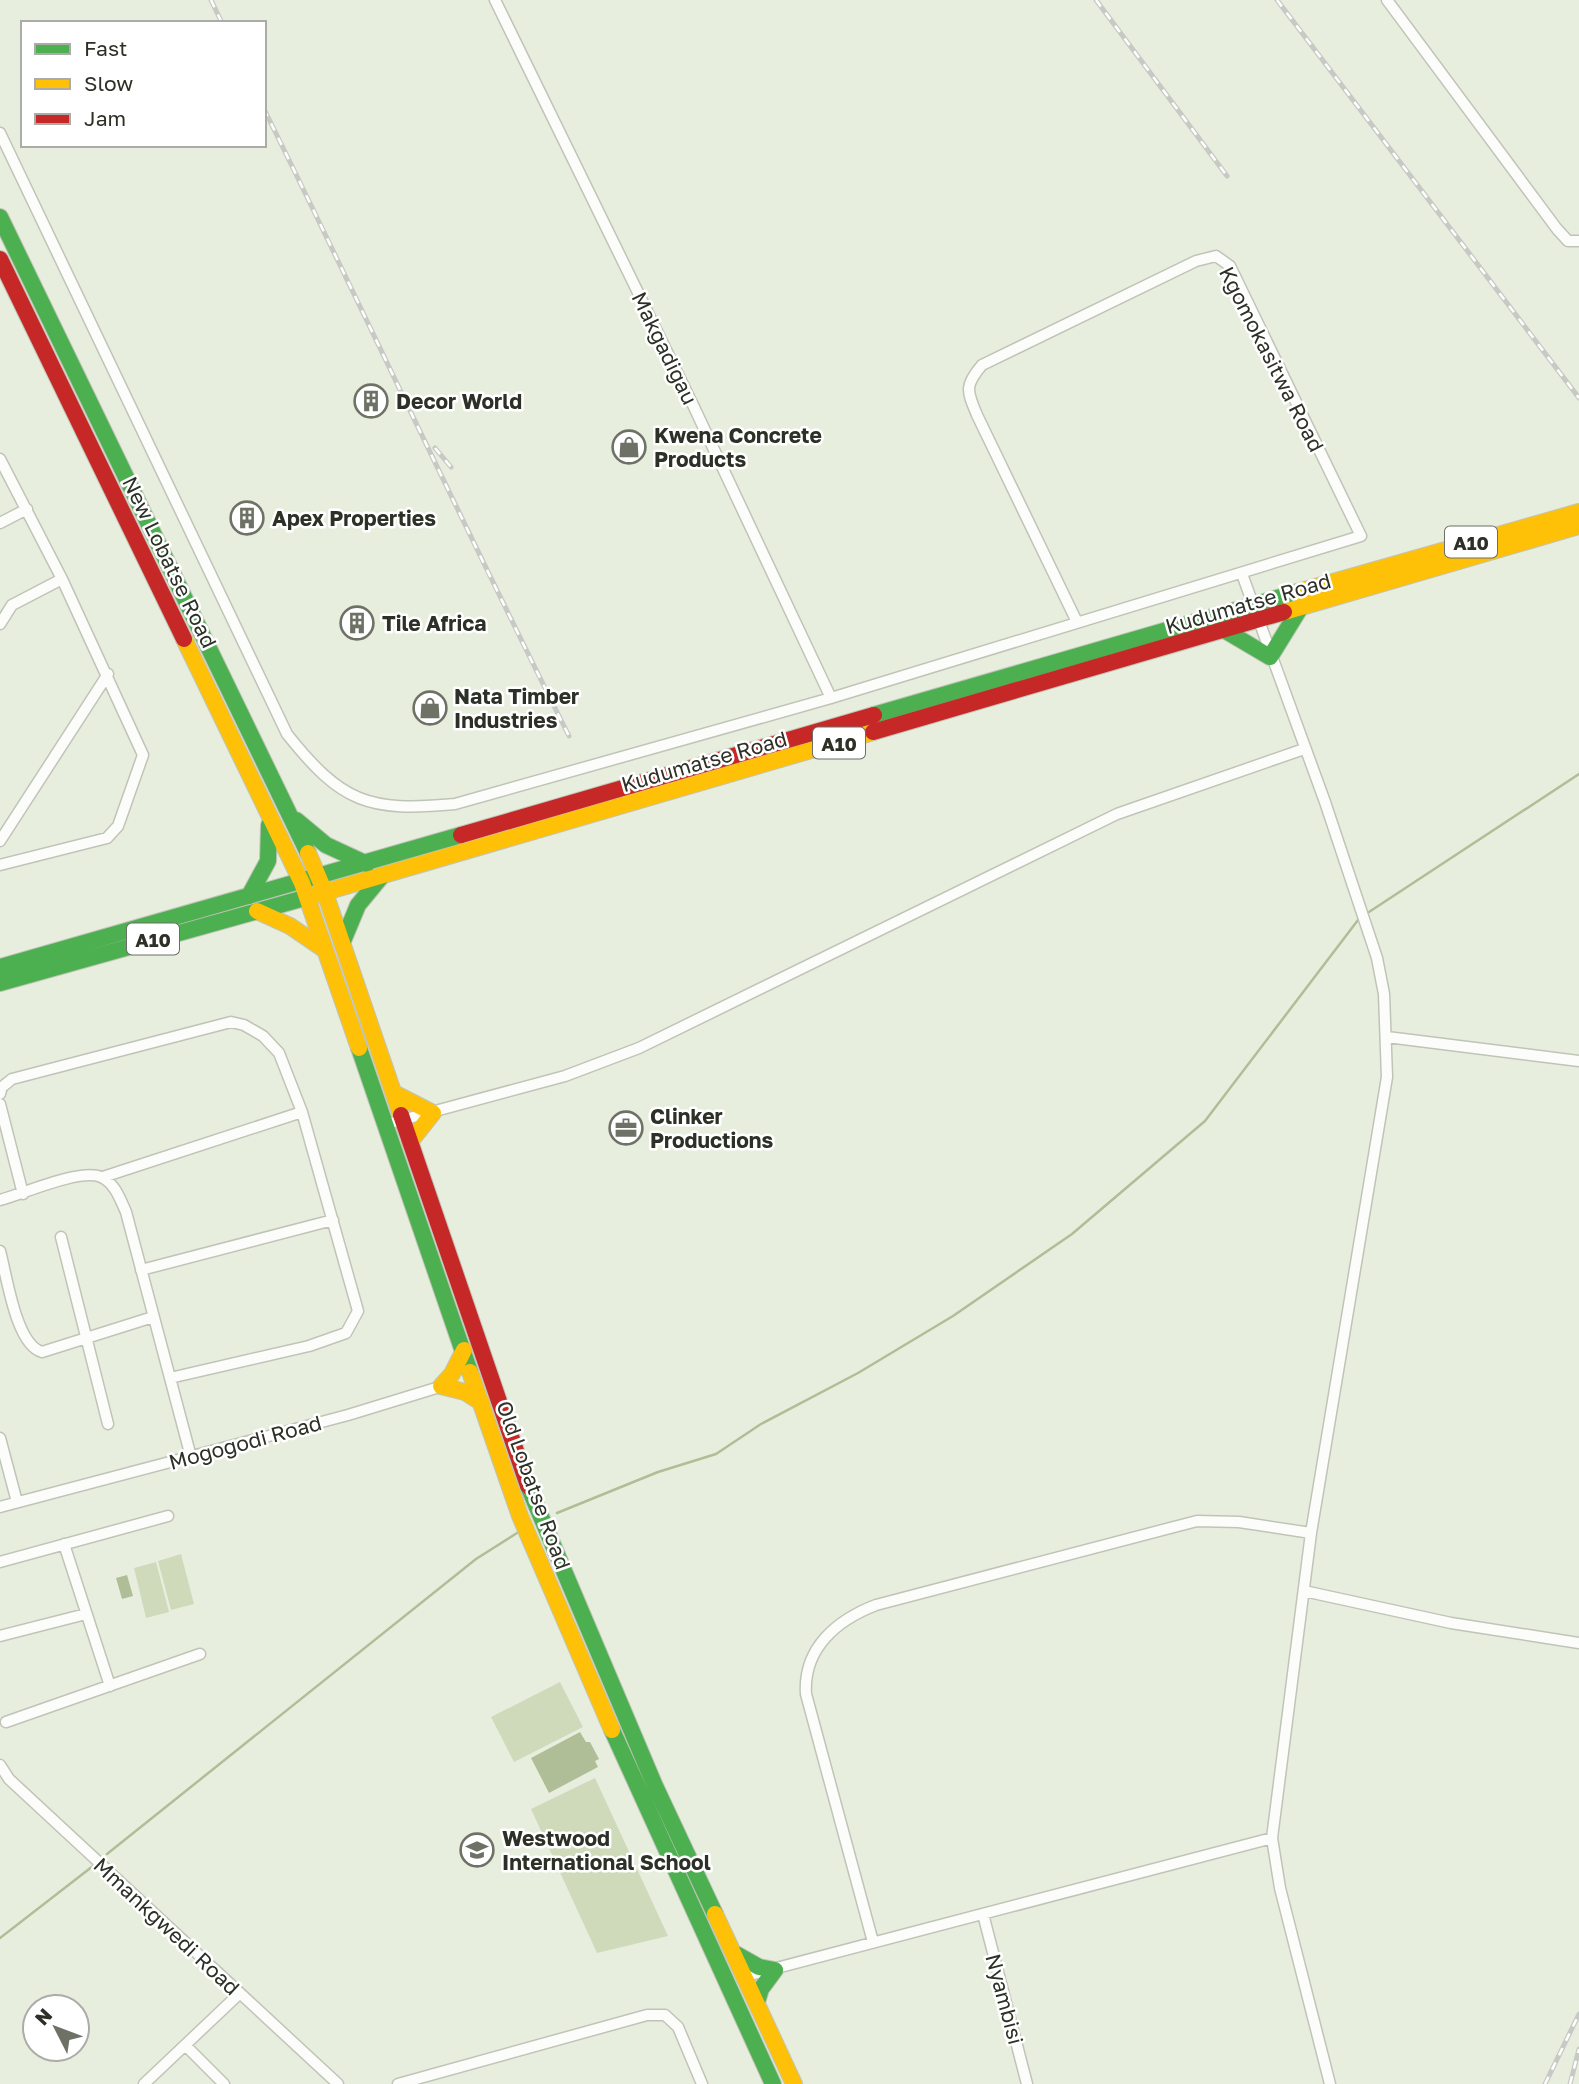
<svg xmlns="http://www.w3.org/2000/svg" width="1579" height="2084" viewBox="0 0 1579 2084" font-family="'Golos Text',sans-serif">
  <style>
    .green { fill: #cfdabb }
    .water { fill: #b0be97 }
    .lines { fill: none; stroke-linecap: round; stroke-linejoin: round }
    .stream { stroke: #b0be97; stroke-width: 2.5 }
    .street-casing { stroke: #c0c4b8; stroke-width: 13 }
    .fast-casing { stroke: #c0c4b8; stroke-width: 18 }
    .slow-casing { stroke: #c0c4b8; stroke-width: 18 }
    .jam-casing { stroke: #c0c4b8; stroke-width: 18 }
    .street { stroke: #fcfcfa; stroke-width: 10 }
    .fast { stroke: #4caf50; stroke-width: 16 }
    .slow { stroke: #ffc107; stroke-width: 16 }
    .jam { stroke: #c62828; stroke-width: 16 }
    .rail-casing { stroke: #c7c9c4; stroke-width: 5 }
    .rail { stroke: #fff; stroke-width: 2.5; stroke-dasharray: 8; stroke-linecap: butt }
    .labels { text-anchor: middle; dominant-baseline: central; stroke-width: 5; stroke-linejoin: round; paint-order: stroke }
    .shield { fill: #fff; stroke: #6b6e67; stroke-width: 2 }
    .shield-label { font-size: 19px; font-weight: bold; fill: #2c3026 }
    .street-label { font-size: 21px; fill: #2c3026; stroke: #fff }
    .poi-label { font-size: 21px; font-weight: bold; fill: #2c3026; stroke: #fff; text-anchor: start }
  </style>
  <rect width="100%" height="100%" fill="#e8eede"/>
  <path class="green" d="M181,1554L194,1604L171,1610L158,1561Z
    M156,1562L169,1612L146,1618L134,1568Z
    M560,1682L583,1727L514,1762L491,1717Z
    M595,1778L668,1936L597,1953L531,1809Z"/>
  <path class="water" d="M127,1575L133,1596L122,1599L116,1578Z
    M580,1732L586,1742H590L599,1759L595,1761L598,1767L549,1793L531,1758Z"/>
  <g class="lines">
    <path class="stream" d="M1369,912L1579,774
      M557,1513L658,1472L716,1454L761,1424L858,1373L953,1316L1072,1234L1205,1121L1358,920
      M107,1854L476,1559L517,1533
      M0,1938L93,1866"/>
    <defs>
      <path id="street" d="M495,0L693,405L831,698
        M1387,0L1557,229L1568,241H1579
        M0,133L287,734C342,803 368,812 455,804L831,698L1361,536L1230,266L1216,256L1196,261L982,365C964,386 967,391 977,415L1077,622
        M0,459L62,579L143,755L118,826L107,838L0,865
        M0,523L27,509
        M1242,574L1325,802L1377,958L1384,994L1387,1077L1311,1533L1272,1838L1280,1888L1330,2084
        M0,624L12,605L62,579
        M0,841L108,674
        M1387,1037L1579,1061
        M0,1094L2,1087L12,1079L231,1022L244,1025L263,1036L279,1053L302,1112L358,1311L346,1333L309,1346L170,1378
        M0,1104L23,1194
        M387,1124L565,1076L639,1048L1117,814L1304,749
        M103,1177L302,1112
        M0,1200C23,1194 80,1168 101,1177C115,1183 120,1199 126,1212L191,1457
        M61,1237L108,1424
        M0,1251C7,1277 16,1345 42,1352L153,1317
        M141,1270L333,1220
        M0,1438L17,1502
        M0,1507L348,1415L446,1385
        M64,1544L110,1686
        M0,1562L168,1516
        M1304,1591L1451,1623L1579,1643
        M0,1636L86,1614
        M6,1722L200,1654
        M0,1765L9,1779L338,2084
        M983,1914L1027,2084
        M873,1942L806,1694C803,1648 837,1620 876,1605L1197,1521L1239,1522L1311,1533
        M746,1976L1272,1838
        M185,2045L224,2084
        M144,2084L240,1993
        M398,2084L647,2015H665L678,2027L702,2084"/>
      <path id="fast" d="M0,217L308,853
        M1226,631L1270,657L1299,610
        M874,715L1298,592
        M296,820L326,845L367,864
        M249,896L268,861L269,825
        M343,941L358,905L382,876
        M0,967L461,835
        M0,983L308,897
        M359,1048L470,1372
        M528,1486L655,1786L715,1914
        M612,1730L773,2084
        M736,1954L759,1967L775,1970L761,1989L757,2002"/>
      <path id="slow" d="M1298,592L1579,512
        M1284,612L1579,526
        M184,639L302,883L359,1048
        M308,853L324,890L401,1115
        M308,897L873,732
        M257,911L290,926L325,950
        M394,1093L433,1113L410,1142
        M464,1350L452,1374L441,1386L465,1392L482,1403
        M470,1372L520,1516L612,1730
        M715,1914L794,2084"/>
      <path id="jam" d="M0,259L184,639
        M873,732L1284,612
        M461,835L874,715
        M401,1115L528,1486"/>
    </defs>
    <use href="#street" class="street-casing"/>
    <use href="#fast" class="fast-casing"/>
    <use href="#slow" class="slow-casing"/>
    <use href="#jam" class="jam-casing"/>
    <use href="#street" class="street"/>
    <use href="#fast" class="fast"/>
    <use href="#slow" class="slow"/>
    <use href="#jam" class="jam"/>
    <defs>
      <path id="rail" d="M211,0L222,23
        M1096,0L1227,176
        M1277,0L1579,398
        M264,109C367,318 465,529 569,736
        M435,448L451,467
        M1545,2084L1579,2014
        M1570,2084L1579,2049"/>
    </defs>
    <use href="#rail" class="rail-casing"/>
    <use href="#rail" class="rail"/>
  </g>
  <defs>
    <symbol id="building-ring" viewBox="-11 -11 22 22"><circle r="9.5" fill="#fff" stroke="#6e7266" stroke-width="1.5"/><path d="M-4-6H4V6H1V3H-1V6H-4ZM-2.5-4.3h1.7v1.8h-1.7ZM.8-4.3h1.7v1.8H.8ZM-2.5-1h1.7V.8h-1.7ZM.8-1h1.7V.8H.8Z" fill="#6e7266"/></symbol>
    <symbol id="shop-ring" viewBox="-11 -11 22 22"><circle r="9.5" fill="#fff" stroke="#6e7266" stroke-width="1.5"/><path d="M-5-2.5h2.3a2.7 3.5 0 0 1 5.4 0H5L5.5 6h-11ZM-1.5-2.5h3a1.5 2.3 0 0 0-3 0Z" fill="#6e7266"/></symbol>
    <symbol id="office-ring" viewBox="-11 -11 22 22"><circle r="9.5" fill="#fff" stroke="#6e7266" stroke-width="1.5"/><path d="M-6-3h4V-5.5h4V-3h4V5H-6ZM-1-4.5V-3h2v-1.5ZM-6 0V1H6V0Z" fill="#6e7266"/></symbol>
    <symbol id="school-ring" viewBox="-11 -11 22 22"><circle r="9.5" fill="#fff" stroke="#6e7266" stroke-width="1.5"/><path d="M0-5L7-2L0 1L-7-2ZM-4 1L0 2.5L4 1V4Q0 6-4 4Z" fill="#6e7266"/></symbol>
  </defs>
  <g fill-rule="evenodd">
    <use href="#building-ring" x="352" y="382" width="38" height="38"/>
    <use href="#shop-ring" x="610" y="428" width="38" height="38"/>
    <use href="#building-ring" x="228" y="499" width="38" height="38"/>
    <use href="#building-ring" x="338" y="604" width="38" height="38"/>
    <use href="#shop-ring" x="411" y="689" width="38" height="38"/>
    <use href="#office-ring" x="607" y="1109" width="38" height="38"/>
    <use href="#school-ring" x="458" y="1831" width="38" height="38"/>
  </g>
  <g class="labels">
    <g class="shield">
      <rect x="1445" y="526.5" width="52" height="31" rx="5"/>
      <rect x="813" y="727.5" width="52" height="31" rx="5"/>
      <rect x="127" y="923.5" width="52" height="31" rx="5"/>
    </g>
    <g class="shield-label">
      <text x="1471" y="542">A10</text>
      <text x="839" y="743">A10</text>
      <text x="153" y="939">A10</text>
    </g>
    <g class="street-label">
      <text transform="translate(665 348) rotate(64)">Makgadigau</text>
      <text transform="translate(1272 359) rotate(63)">Kgomokasitwa Road</text>
      <text transform="translate(170 562) rotate(64)">New Lobatse Road</text>
      <text transform="translate(1248 603) rotate(-16)">Kudumatse Road</text>
      <text transform="translate(704 761) rotate(-16)">Kudumatse Road</text>
      <text transform="translate(245 1442) rotate(-15)">Mogogodi Road</text>
      <text transform="translate(534 1485) rotate(70)">Old Lobatse Road</text>
      <text transform="translate(167 1926) rotate(43)">Mmankgwedi Road</text>
      <text transform="translate(1005 1999) rotate(75)">Nyambisi</text>
    </g>
    <g class="poi-label">
      <text x="396" y="401">Decor World</text>
      <text x="654" y="435">Kwena Concrete<tspan x="654" dy="24">Products</tspan></text>
      <text x="272" y="518">Apex Properties</text>
      <text x="382" y="623">Tile Africa</text>
      <text x="454" y="696">Nata Timber<tspan x="454" dy="24">Industries</tspan></text>
      <text x="650" y="1116">Clinker<tspan x="650" dy="24">Productions</tspan></text>
      <text x="502" y="1838">Westwood<tspan x="502" dy="24">International School</tspan></text>
    </g>
  </g>
  <rect x="21" y="21" width="245" height="126" fill="#ffffff" stroke="#abaca8" stroke-width="2"/>
  <rect x="35" y="44" width="35" height="10" fill="#4caf50" stroke="#abaca8" stroke-width="2"/>
  <text x="84" y="56" font-size="21" fill="#2c3026">Fast</text>
  <rect x="35" y="79" width="35" height="10" fill="#ffc107" stroke="#abaca8" stroke-width="2"/>
  <text x="84" y="91" font-size="21" fill="#2c3026">Slow</text>
  <rect x="35" y="114" width="35" height="10" fill="#c62828" stroke="#abaca8" stroke-width="2"/>
  <text x="84" y="126" font-size="21" fill="#2c3026">Jam</text>
  <g transform="translate(56 2028) rotate(312)"><circle r="33" fill="#ffffff" stroke="#abaca8" stroke-width="2"/>
  <path d="M0-5L12 26L0 18L-12 26Z" fill="#6e7266"/>
  <text y="-10" font-size="19" font-weight="bold" text-anchor="middle" fill="#2c3026">N</text>
  </g>
</svg>
